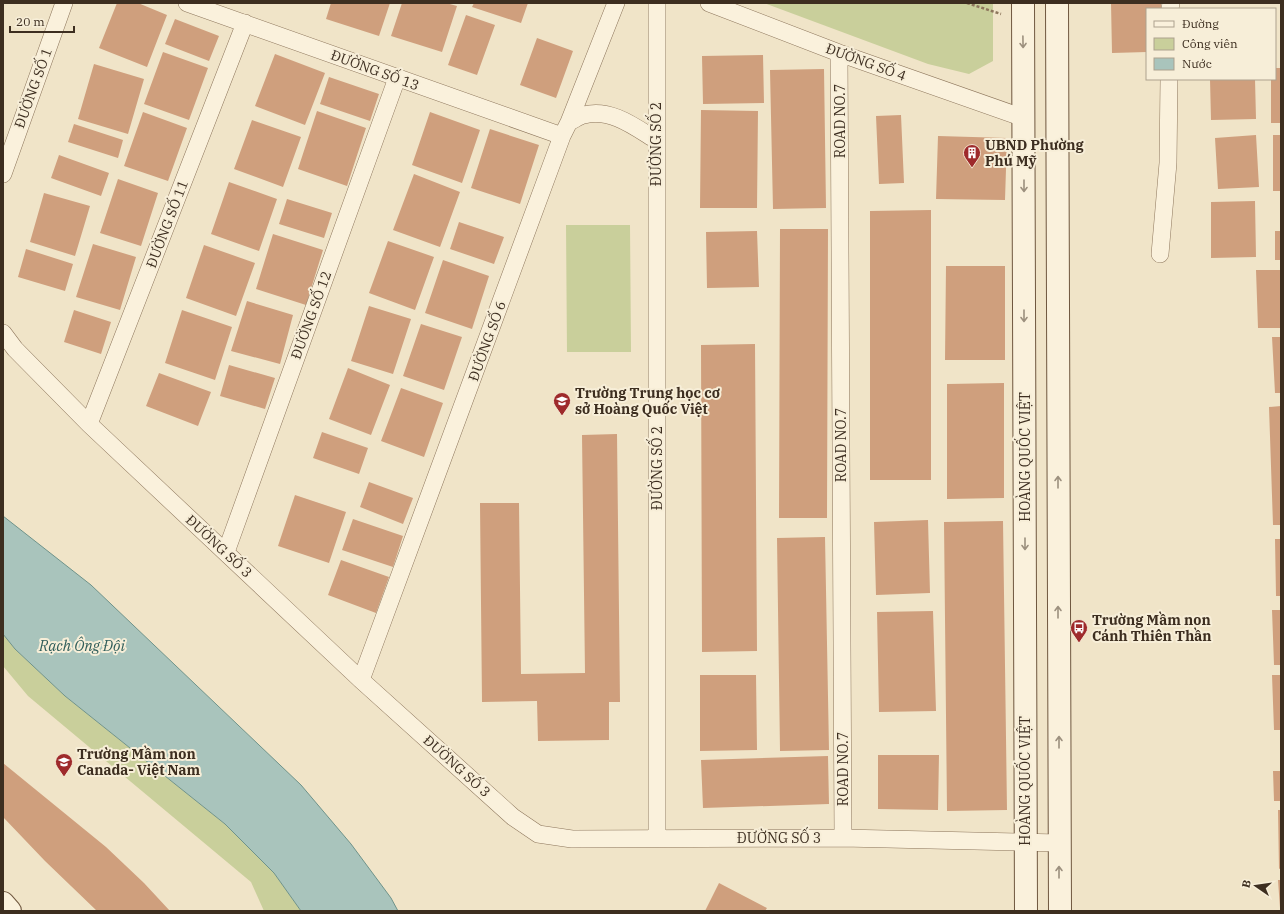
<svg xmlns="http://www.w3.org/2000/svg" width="1284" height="914" viewBox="0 0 1284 914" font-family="'IBM Plex Serif',serif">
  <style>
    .green { fill: #c9cf9b }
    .water { fill: #a9c4bc; stroke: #6f938a }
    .building { fill: #cf9f7d }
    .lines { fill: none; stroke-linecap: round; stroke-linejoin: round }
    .street-casing { stroke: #8d765c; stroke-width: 18 }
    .secondary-casing { stroke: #6f573f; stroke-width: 24 }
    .path { stroke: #8d765c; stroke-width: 2.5; stroke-dasharray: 3 2; stroke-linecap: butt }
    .street { stroke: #faf1dc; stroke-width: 17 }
    .secondary { stroke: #faf1dc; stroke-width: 22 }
    .oneway { stroke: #9c907e }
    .labels { text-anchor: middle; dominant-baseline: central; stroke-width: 4; stroke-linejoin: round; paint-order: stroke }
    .street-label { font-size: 14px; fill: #3d2e20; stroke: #f7eed8 }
    .poi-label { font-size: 14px; font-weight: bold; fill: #3d2e20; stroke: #f7eed8; text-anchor: start }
    .water-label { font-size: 15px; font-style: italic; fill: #2f5d5a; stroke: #f7eed8 }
  </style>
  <rect width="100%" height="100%" fill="#f0e4c8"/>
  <path class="green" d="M764,3H993V61L969,74L928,64Z
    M566,225H630L631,352H567Z
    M3,634L15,649L65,696L225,824L274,873L301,911H264L251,882L28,696L3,666Z"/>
  <path class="water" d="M3,516L91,585L301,785L351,844L391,898L398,911H301L274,873L225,824L65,696L15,649L3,634Z"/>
  <path class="building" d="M117,3H138L167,15L147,67L99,48Z
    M331,3H390L379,36L326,19Z
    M402,3H446L457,6L442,52L391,36Z
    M474,3H528L521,23L472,7Z
    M1111,3H1161V9H1147V52L1112,53Z
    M466,15L495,25L477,75L448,65Z
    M175,19L219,36L209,61L165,44Z
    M537,38L573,51L556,98L520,85Z
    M163,52L208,68L189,120L144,104Z
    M275,54L325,73L305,125L255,106Z
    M763,55L764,103L703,104L702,56Z
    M94,64L144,79L128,134L78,119Z
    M1275,68H1281V123H1271V79H1275Z
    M824,69L826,208L773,209L770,70Z
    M329,77L379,94L370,121L320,104Z
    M1210,79H1255L1256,119L1211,120Z
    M701,110L758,111L757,208H700Z
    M317,111L366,128L347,186L298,169Z
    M143,112L187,128L168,181L124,166Z
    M430,112L480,130L462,183L412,165Z
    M901,115L904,183L879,184L876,116Z
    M252,120L301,137L283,187L234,169Z
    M74,124L123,140L118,158L68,142Z
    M490,129L539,145L520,204L471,188Z
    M1256,135L1259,187L1218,189L1215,138Z
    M1273,135H1281V191H1273Z
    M938,136L1007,138L1005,200L936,199Z
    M59,155L109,173L101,196L51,178Z
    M414,174L460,192L440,247L393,230Z
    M118,179L158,193L141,246L100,233Z
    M229,182L277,199L259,251L211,234Z
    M44,193L90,206L75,256L30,242Z
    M287,199L332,213L324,238L279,224Z
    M1255,201L1256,257L1211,258V202Z
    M931,210V480H870V211Z
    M459,222L504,237L494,264L450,249Z
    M780,229H828L827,518H779Z
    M757,231L759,287L707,288L706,232Z
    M1275,231H1281V260H1275Z
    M273,234L323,250L306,305L256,289Z
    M388,241L434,257L415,310L369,293Z
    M93,244L136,257L120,310L76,297Z
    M204,245L255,263L236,316L186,298Z
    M26,249L73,264L65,291L18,277Z
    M443,260L489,276L472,329L425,313Z
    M946,266H1005V360H945Z
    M1256,270H1281V328H1258Z
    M247,301L293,315L280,364L231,351Z
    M369,306L411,319L393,374L351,361Z
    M74,310L111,322L101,354L64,342Z
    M182,310L232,327L215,380L165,363Z
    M421,324L462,337L444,390L403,376Z
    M1272,337H1281V393H1275Z
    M755,344L757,651L702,652L701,345Z
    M229,365L275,378L265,409L220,396Z
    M348,368L390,385L371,435L329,419Z
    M159,373L211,392L198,426L146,406Z
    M1004,383V498L947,499V384Z
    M401,388L443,403L424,457L381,441Z
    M1281,406V525H1273L1269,407Z
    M322,432L368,448L359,474L313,458Z
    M617,434L620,702H609V740L538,741L537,701L482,702L480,503H519L521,674L585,673L582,435Z
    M369,482L413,498L403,524L360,507Z
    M295,495L346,512L329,563L278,546Z
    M353,519L403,536L393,567L342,550Z
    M928,520L930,593L876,595L874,522Z
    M1003,521L1007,810L947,811L944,522Z
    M825,537L829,750L780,751L777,538Z
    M1275,539H1281V596H1276Z
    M341,560L389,577L376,613L328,595Z
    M1272,610H1281V665H1274Z
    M933,611L936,711L879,712L877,612Z
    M700,675H756L757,750L700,751Z
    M1272,675H1281V730H1274Z
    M878,755H939L938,810L878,809Z
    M828,756L829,804L703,808L701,760Z
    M3,763L106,847L144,883L170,911H97L45,861L3,817Z
    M1273,771H1281V801H1274Z
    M1278,810H1281V868L1279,869Z
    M1278,880H1281V908H1280Z
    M719,883L767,908L765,911H705Z"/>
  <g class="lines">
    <defs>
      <path id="street" d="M187,3L562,136
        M657,3V838
        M709,3L839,53L1024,118
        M1170,9L1171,3
        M839,53L843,838
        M569,122C574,120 579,116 584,115C611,108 635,127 656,140
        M3,174L64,3
        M1160,254L1168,163L1169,79
        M3,333L15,349L89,424L361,680L513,817L538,834L572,839L843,838L1059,843
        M89,424L245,23
        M226,552L397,78
        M361,680L562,136L569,122L616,3"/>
      <path id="secondary" d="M1023,3L1026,911
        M1057,3L1060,911
        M3,903L10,911"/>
    </defs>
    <use href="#street" class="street-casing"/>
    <use href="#secondary" class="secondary-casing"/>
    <path class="path" d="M967,3L1001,14"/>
    <use href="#street" class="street"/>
    <use href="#secondary" class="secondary"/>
  </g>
  <defs><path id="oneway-shaft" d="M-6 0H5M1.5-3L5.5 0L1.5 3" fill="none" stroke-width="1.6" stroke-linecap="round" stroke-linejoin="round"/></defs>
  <g class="oneway">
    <use href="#oneway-shaft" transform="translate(1023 42) rotate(89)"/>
    <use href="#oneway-shaft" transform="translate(1024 186) rotate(90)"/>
    <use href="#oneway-shaft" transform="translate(1024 316) rotate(90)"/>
    <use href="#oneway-shaft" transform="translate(1058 482) rotate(-90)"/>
    <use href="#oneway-shaft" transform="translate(1025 544) rotate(90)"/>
    <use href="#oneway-shaft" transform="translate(1058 612) rotate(-90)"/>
    <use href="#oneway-shaft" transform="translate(1059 742) rotate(-90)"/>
    <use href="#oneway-shaft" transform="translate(1059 872) rotate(-90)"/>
  </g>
  <defs>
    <symbol id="building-pin" viewBox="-11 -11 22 30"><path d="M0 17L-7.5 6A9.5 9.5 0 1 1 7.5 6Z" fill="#9e2a2b" stroke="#f7eed8"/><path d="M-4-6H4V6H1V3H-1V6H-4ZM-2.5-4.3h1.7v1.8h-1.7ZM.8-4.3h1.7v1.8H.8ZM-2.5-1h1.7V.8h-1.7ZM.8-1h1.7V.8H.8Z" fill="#fff"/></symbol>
    <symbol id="school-pin" viewBox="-11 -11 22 30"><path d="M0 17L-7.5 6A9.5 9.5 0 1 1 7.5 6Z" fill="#9e2a2b" stroke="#f7eed8"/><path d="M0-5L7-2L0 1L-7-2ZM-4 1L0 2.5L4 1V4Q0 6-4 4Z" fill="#fff"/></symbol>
    <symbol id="bus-pin" viewBox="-11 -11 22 30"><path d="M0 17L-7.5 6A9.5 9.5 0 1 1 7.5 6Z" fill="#9e2a2b" stroke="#f7eed8"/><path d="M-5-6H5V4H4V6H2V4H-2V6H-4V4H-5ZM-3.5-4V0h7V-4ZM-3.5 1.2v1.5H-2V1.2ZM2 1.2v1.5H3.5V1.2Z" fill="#fff"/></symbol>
  </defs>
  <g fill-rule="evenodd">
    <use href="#building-pin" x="962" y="143" width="20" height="27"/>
    <use href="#school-pin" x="552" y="391" width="20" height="27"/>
    <use href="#bus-pin" x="1069" y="618" width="20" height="27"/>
    <use href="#school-pin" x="54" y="752" width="20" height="27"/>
  </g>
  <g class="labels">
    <g class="street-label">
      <text transform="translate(866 62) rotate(20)">ĐƯỜNG SỐ 4</text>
      <text transform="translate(375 70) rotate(20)">ĐƯỜNG SỐ 13</text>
      <text transform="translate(33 88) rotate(-70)">ĐƯỜNG SỐ 1</text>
      <text transform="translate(840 121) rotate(-90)">ROAD NO.7</text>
      <text transform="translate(656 144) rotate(-90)">ĐƯỜNG SỐ 2</text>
      <text transform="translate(167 224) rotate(-69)">ĐƯỜNG SỐ 11</text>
      <text transform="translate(311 315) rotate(-70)">ĐƯỜNG SỐ 12</text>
      <text transform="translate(487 341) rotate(-70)">ĐƯỜNG SỐ 6</text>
      <text transform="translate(841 445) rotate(-90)">ROAD NO.7</text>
      <text transform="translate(1025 457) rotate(-90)">HOÀNG QUỐC VIỆT</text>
      <text transform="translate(657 468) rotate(-90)">ĐƯỜNG SỐ 2</text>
      <text transform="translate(219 546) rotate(43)">ĐƯỜNG SỐ 3</text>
      <text transform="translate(457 766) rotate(42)">ĐƯỜNG SỐ 3</text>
      <text transform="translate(843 769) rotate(-90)">ROAD NO.7</text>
      <text transform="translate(1025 781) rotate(-90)">HOÀNG QUỐC VIỆT</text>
      <text x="779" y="838">ĐƯỜNG SỐ 3</text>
    </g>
    <g class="poi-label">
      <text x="985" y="145">UBND Phường<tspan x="985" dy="16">Phú Mỹ</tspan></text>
      <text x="575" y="393">Trường Trung học cơ<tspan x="575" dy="16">sở Hoàng Quốc Việt</tspan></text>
      <text x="1092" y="620">Trường Mầm non<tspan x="1092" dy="16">Cánh Thiên Thần</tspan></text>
      <text x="77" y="754">Trường Mầm non<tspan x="77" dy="16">Canada- Việt Nam</tspan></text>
    </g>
    <g class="water-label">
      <text x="82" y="645">Rạch Ông Đội</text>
    </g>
  </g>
  <rect width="1284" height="914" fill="none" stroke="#3d2e20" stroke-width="8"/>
  <rect x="1146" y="8" width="130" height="72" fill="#f7eed8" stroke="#ada18e"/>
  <rect x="1154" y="21" width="20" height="6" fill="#faf1dc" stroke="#ada18e"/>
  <text x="1182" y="28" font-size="12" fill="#3d2e20">Đường</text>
  <rect x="1154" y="38" width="20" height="12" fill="#c9cf9b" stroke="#ada18e"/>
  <text x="1182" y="48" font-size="12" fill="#3d2e20">Công viên</text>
  <rect x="1154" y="58" width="20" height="12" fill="#a9c4bc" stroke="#ada18e"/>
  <text x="1182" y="68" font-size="12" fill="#3d2e20">Nước</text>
  <g transform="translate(1256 886) rotate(283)" stroke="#f7eed8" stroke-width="3" paint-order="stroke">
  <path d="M0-3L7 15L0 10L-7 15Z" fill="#3d2e20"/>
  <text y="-6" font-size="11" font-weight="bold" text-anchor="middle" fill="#3d2e20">B</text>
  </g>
  <path d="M10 26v6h64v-6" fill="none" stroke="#3d2e20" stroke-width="2"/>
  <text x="16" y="26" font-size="12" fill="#3d2e20" stroke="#f7eed8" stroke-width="3" paint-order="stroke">20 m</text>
</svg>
